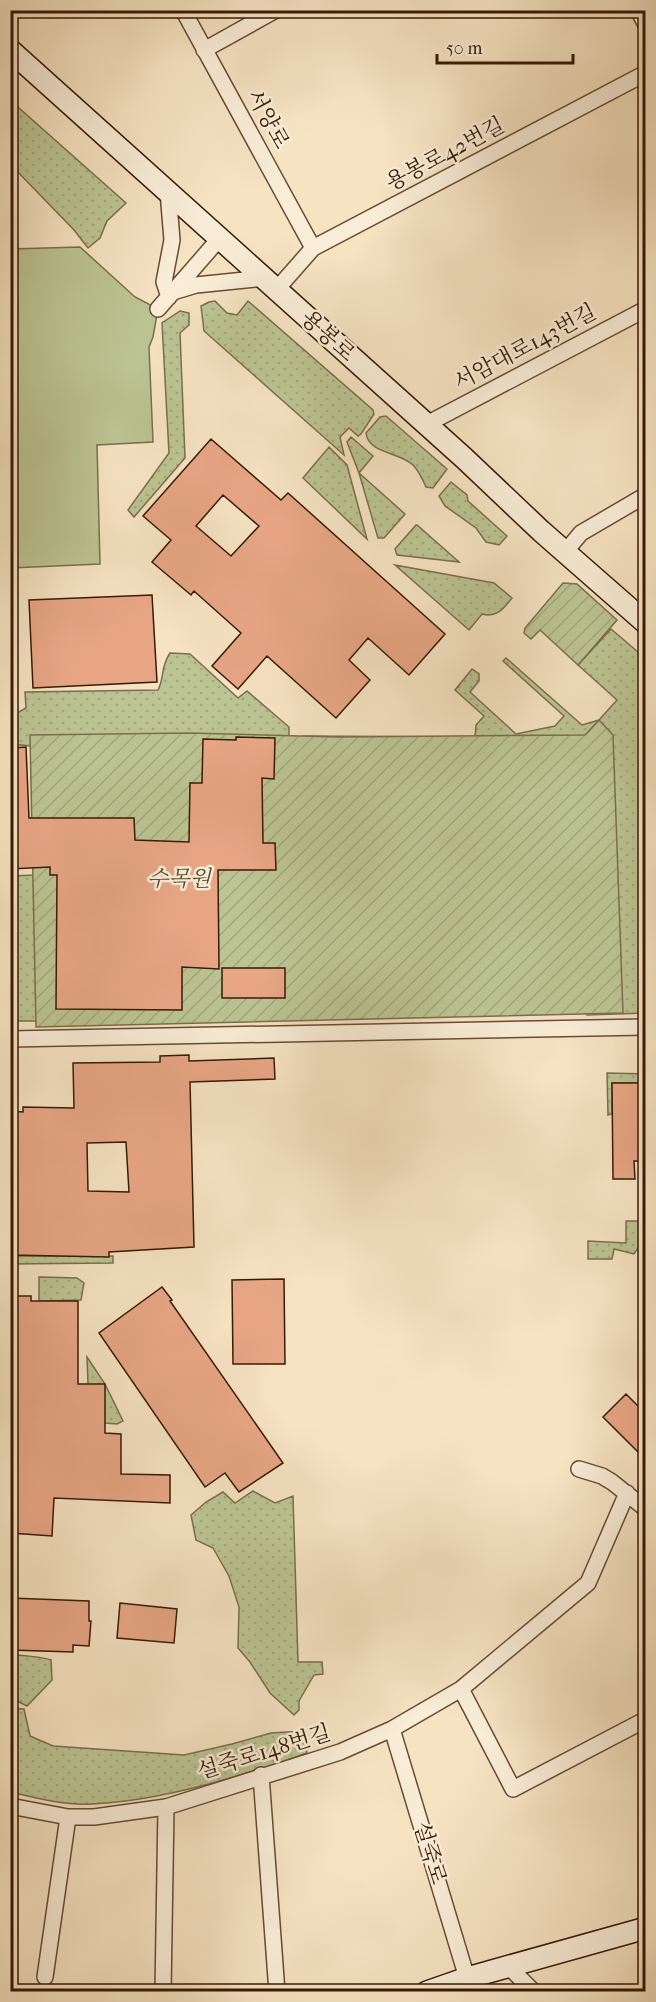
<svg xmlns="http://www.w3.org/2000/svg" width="656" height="2002" viewBox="0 0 656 2002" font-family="'IM FELL French Canon','Noto Serif KR',serif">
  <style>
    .grass { fill: url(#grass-dots); stroke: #7a6f4c; stroke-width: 1.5 }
    .park { fill: #bcc493; stroke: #7a6f4c; stroke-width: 1.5 }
    .garden { fill: url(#garden-furrows); stroke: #7a6f4c; stroke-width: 1.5 }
    .building { fill: #e8a685; stroke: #371a05; stroke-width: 1.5; fill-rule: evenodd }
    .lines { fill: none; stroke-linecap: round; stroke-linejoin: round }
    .street-casing { stroke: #674c34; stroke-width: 18 }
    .secondary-casing { stroke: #371a05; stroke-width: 24 }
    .street { stroke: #f9edd7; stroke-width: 15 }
    .secondary { stroke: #f9edd7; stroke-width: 21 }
    .labels { text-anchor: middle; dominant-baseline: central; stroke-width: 5; stroke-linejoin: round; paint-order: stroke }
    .street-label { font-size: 22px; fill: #371a05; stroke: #f9edd7 }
    .park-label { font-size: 22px; font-style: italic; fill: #5f4d30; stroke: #f9edd7 }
  </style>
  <defs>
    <pattern id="grass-dots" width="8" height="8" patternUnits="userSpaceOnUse" patternTransform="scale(1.5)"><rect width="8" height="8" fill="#bcc493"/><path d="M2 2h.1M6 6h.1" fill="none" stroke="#a2a87d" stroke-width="1.8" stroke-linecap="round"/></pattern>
    <pattern id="garden-furrows" width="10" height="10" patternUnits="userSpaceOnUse" patternTransform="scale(1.5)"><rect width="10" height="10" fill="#bcc493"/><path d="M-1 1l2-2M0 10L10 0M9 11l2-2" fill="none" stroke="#a2a87d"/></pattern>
  </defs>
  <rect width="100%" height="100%" fill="#f6e3c2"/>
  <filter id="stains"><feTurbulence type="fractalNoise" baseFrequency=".00333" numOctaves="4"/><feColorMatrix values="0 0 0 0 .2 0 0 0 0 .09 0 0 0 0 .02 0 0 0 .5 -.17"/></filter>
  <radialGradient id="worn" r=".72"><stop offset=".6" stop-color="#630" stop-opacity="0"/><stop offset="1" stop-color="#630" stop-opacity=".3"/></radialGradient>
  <path class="grass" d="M10,100L126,203L107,221L100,238L88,248L74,230L11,165Z
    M215,301L227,313L237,315L248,301L373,410L374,414L361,434L358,436L349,428L340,437L344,455L204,331L201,306L209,302Z
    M180,311L189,313V325L180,333L185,458L134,517L128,510L169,453L162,323Z
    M386,416L447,469L433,488L426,487C423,480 419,472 414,466C402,452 368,454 366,433L380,417Z
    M351,437L373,456L359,473L405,514L384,538H378L359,473L347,442Z
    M329,447L347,465L367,539L303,478Z
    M451,482L467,495L468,501L507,536L499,545L486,542L476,528L445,506L439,496Z
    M416,525H417L459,562L397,555L395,549Z
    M395,565L494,583L512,598C503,609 497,618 482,614L469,630Z
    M611,629L645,658V1013L587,1015L500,736L489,737L493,874L304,736L475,737L476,725L484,716L455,690L472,669L479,674V681L470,692L516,734L555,726L564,716L503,661L506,658L582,725L599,720L617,700L578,665Z
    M170,653L190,654L238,698L247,691L289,727V736L33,858L31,746L11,744V713L19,712L26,708L25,692L158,690C165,676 160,668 170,653Z
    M36,875L40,1021H11L10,876Z
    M607,1073L646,1074L645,1083H612V1114L608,1115Z
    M626,1221H645V1238L634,1254L614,1249L612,1259H588V1241L626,1243Z
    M10,1256H113V1263L11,1264Z
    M39,1277L77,1278L84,1283L81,1300L39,1301Z
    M87,1357L105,1384L123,1421L117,1424L105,1423L88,1384Z
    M253,1491L275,1503L293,1496L298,1662H322L323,1674L314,1675L299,1701V1710L294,1715L270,1693L250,1662L238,1648L239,1607L229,1576L213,1548L196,1540L191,1515L206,1502L223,1492L235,1503Z
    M10,1655C20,1655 43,1657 51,1660L52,1680L27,1706L11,1698Z
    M11,1708L24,1709L30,1736L53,1746L184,1755L232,1744L271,1733L303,1731L307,1753C243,1776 161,1801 92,1804C66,1806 36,1798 11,1792Z"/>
  <path class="park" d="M80,247L135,297L158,309L153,337L149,347L153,442L97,445L100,564L11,568V249Z"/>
  <path class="garden" d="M563,583L577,584L617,620L578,665L540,630L531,639L524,633L525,628Z
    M599,720L613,735L623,1013L36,1027L30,735L189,733L338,737L585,735Z"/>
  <path class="building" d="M211,439L281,500L288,493L445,634L409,675L368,638L349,660L370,680L336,718L267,656L238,689L212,666L241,633L194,591L191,595L152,562L171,540L143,516ZM223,495L259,526L231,556L196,526Z
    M152,595L157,682L33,688L29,600Z
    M236,737L275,738L274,779L262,778L263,843H275L276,870H218L219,969L182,967V1010L56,1009L57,875H50V867L10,869V748L26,747L29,818H134L135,840L189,842L190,783H202L203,739L236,740Z
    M222,968H285V998H222Z
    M189,1055V1061L274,1058L275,1079L190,1082L194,1247L109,1252V1257L10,1255V1111L23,1112V1107L74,1108L73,1063L160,1062V1056ZM126,1142L129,1192L88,1191L87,1143Z
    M612,1083H645V1161H634L635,1179H613Z
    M284,1279L285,1364H233L232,1280Z
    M162,1287L172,1300L170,1301L283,1463L239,1492L225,1473L205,1487L99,1333Z
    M10,1296H31V1301H78V1384H105V1433L121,1434V1474L170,1475V1503L54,1498L52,1536L10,1533Z
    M626,1394L645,1413V1459L603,1417Z
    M10,1598L89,1601V1621H91L89,1646L73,1645V1652L10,1650Z
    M120,1603L177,1609L174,1643L117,1638Z"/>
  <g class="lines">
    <defs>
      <path id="street" d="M183,10L313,248
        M638,10L646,25
        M204,50L276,10
        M168,192L172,240L164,282L169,297
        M277,289L313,248L646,73
        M173,292L196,285L265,278
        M158,309L219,239
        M425,425L646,309
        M565,552L581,533L646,495
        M10,1039L646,1027
        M579,1469L602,1476L612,1482L646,1509
        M461,1689L513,1789L641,1722L646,1723
        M392,1729L467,1978
        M261,1775L277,1992
        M10,1806L68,1817H94L166,1807L340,1752L392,1729L461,1689L588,1583L627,1493
        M510,1968L534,1992
        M45,1977L68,1817
        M163,1992L166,1807"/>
      <path id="secondary" d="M10,50L464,458L541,531L646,623
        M427,1992L467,1978L646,1928"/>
    </defs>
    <use href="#street" class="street-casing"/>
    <use href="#secondary" class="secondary-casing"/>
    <use href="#street" class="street"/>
    <use href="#secondary" class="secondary"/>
  </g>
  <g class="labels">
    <g class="street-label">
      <text transform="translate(268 119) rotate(61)">서양로</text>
      <text transform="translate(445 154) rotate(-28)">용봉로42번길</text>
      <text transform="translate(328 336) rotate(42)">용봉로</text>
      <text transform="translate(525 347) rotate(-28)">서암대로143번길</text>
      <text transform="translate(264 1752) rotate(-17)">설죽로148번길</text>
      <text transform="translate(430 1853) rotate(73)">설죽로</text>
    </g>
    <g class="park-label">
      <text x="179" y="879">수목원</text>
    </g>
  </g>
  <rect width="656" height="2002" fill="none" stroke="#f6e3c2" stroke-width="36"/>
  <rect x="12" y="12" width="632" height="1978" fill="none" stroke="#371a05" stroke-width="3"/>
  <rect x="18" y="18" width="620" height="1966" fill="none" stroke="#371a05" stroke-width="1.5"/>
  <path d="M437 54v9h136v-9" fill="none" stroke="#371a05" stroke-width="3"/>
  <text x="446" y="54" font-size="18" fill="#371a05" stroke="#f9edd7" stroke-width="4.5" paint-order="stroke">50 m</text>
  <rect width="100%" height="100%" filter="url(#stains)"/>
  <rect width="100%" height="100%" fill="url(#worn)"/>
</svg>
